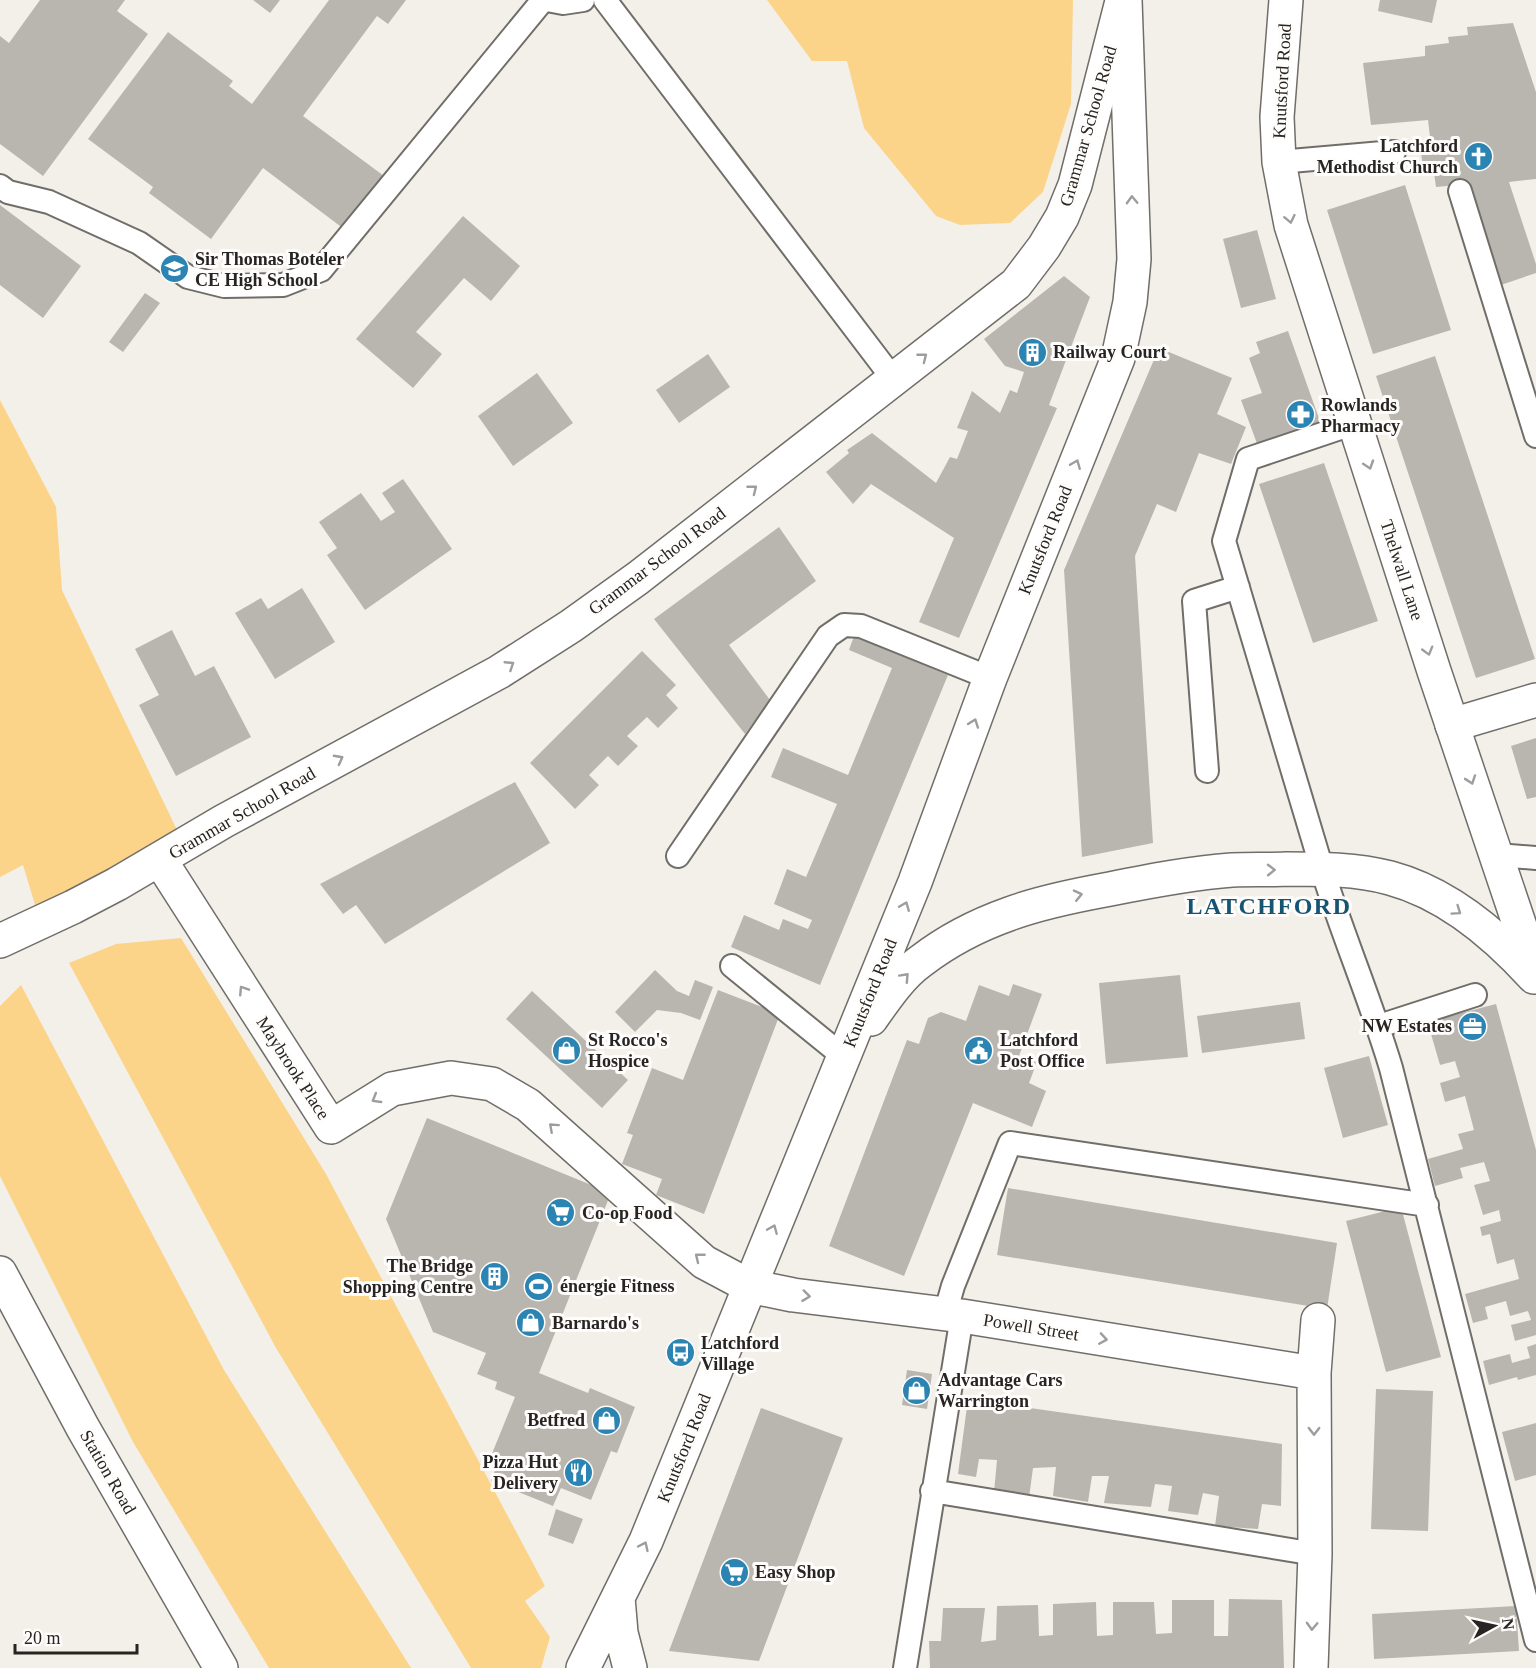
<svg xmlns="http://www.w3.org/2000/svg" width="1536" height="1668" viewBox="0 0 1536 1668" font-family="'Times New Roman',serif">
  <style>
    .green { fill: #fbd48a }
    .building { fill: #b9b6b0 }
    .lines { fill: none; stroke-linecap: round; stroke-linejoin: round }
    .lane-casing { stroke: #716e69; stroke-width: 26 }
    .street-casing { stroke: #716e69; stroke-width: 36 }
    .secondary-casing { stroke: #716e69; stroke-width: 36 }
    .highway-casing { stroke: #716e69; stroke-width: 36 }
    .lane { stroke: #fff; stroke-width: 22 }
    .street { stroke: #fff; stroke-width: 33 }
    .secondary { stroke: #fff; stroke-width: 33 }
    .highway { stroke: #fff; stroke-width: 33 }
    .oneway { stroke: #9e9d9c }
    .labels { text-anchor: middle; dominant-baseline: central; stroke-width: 6; stroke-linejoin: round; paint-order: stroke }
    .street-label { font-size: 18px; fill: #272523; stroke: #fffdfb }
    .poi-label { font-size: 18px; font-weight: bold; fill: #272523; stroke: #fffdfb; text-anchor: start }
    .district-label { font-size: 24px; font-weight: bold; letter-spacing: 1.5px; fill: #165474; stroke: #fffdfb }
  </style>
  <rect width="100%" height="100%" fill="#f3f0ea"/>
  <path class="green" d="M767,0H1073L1071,104L1043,192L1010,223L960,225L936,216L864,128L847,61H812Z
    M0,400L56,507L62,590L178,832L89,883L35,905L23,865L0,877Z
    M181,938L326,1174L545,1586L525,1601L550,1637L541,1668H471L276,1348L69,963L116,944Z
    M21,985L224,1370L411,1668H269L133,1442L0,1176V1006Z"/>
  <path class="building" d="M40,0H125L117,11L148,34L43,176L0,144V36L9,43Z
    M253,0H280L270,13Z
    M329,0H406L388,24L377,16L303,116L384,176L344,229L263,168L211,239L149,193L153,187L88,139L168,32L233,81L229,86L252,104Z
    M1380,0H1437L1432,23L1378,11Z
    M1513,23L1536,92V179L1509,182L1536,264V273L1498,286L1468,184L1436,187L1433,166L1423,167L1420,146L1431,145L1428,120L1371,125L1363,63L1425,56V46L1449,43L1448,37L1468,35L1467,27Z
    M1405,185L1451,330L1373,354L1327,210Z
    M0,205L81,266L43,318L0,285Z
    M463,216L520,266L491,301L464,278L416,332L442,354L413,388L356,339Z
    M1257,230L1276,299L1241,308L1223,239Z
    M1064,276L1090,297L1049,405L1057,408L959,638L919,622L954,538L871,484L853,504L826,472L849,453L847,450L872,433L936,483L950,457L957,459L968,431L957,428L972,391L1000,413L1010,390L1017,393L1024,372L1005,366L984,339Z
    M145,293L160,303L123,352L109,342Z
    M1288,331L1322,427L1259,449L1241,400L1262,393L1249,358L1260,353L1256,342Z
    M1159,348L1232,378L1217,414L1246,427L1231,464L1199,453L1176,512L1157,504L1135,556L1153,843L1082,857L1064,570Z
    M708,354L730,387L679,423L656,390Z
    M1435,356L1535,659L1476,678L1376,376Z
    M537,373L573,423L513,466L478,416Z
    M1324,463L1378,621L1313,643L1259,484Z
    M403,479L452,549L365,610L327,555L337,548L319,522L361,493L381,521L395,512L382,493Z
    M779,527L816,581L729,645L770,700L745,734L654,619Z
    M302,588L335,642L275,679L235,613L261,598L268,609Z
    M172,630L195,676L214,666L251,737L176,776L139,705L159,695L135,649Z
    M854,636L948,675L820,985L731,947L744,915L779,930L783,919L808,929L812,920L774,904L787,869L806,877L837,804L771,777L783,748L848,775L892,668L849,650Z
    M642,651L676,685L666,695L678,708L658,728L647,717L627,736L638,746L618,766L608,756L589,775L599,785L575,809L530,763Z
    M1536,738V797L1527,799L1511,746Z
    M515,782L550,843L385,944L356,905L343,914L320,884Z
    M655,970L677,991L689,996L695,980L713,987L700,1020L681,1013L657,1010L635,1032L615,1012Z
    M1180,975L1188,1057L1106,1064L1099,983Z
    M1013,984L1042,994L1019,1056L1037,1062L1029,1083L1046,1091L1032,1127L973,1103L904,1276L829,1246L907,1040L919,1044L928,1018L941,1012L966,1021L979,985L1009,996Z
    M718,990L780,1014L704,1214L656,1195L662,1179L622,1164L633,1135L627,1133L652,1068L683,1080Z
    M532,991L628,1080L602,1108L506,1019Z
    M1300,1002L1305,1039L1202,1053L1197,1016Z
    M1496,1004L1536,1150V1335L1515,1341L1511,1325L1531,1320L1528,1311L1510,1316L1506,1301L1485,1307L1488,1319L1473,1323L1465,1294L1519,1279L1514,1259L1497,1264L1490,1234L1482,1236L1480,1227L1501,1221L1499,1210L1483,1215L1474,1185L1490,1181L1484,1162L1460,1168L1463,1178L1435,1186L1428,1159L1463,1149L1458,1134L1474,1130L1465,1096L1445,1102L1440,1083L1460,1077L1455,1061L1440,1065L1431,1034L1445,1030L1442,1018Z
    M1369,1056L1388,1125L1343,1138L1324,1068Z
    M427,1118L611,1193L539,1373L588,1393L590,1388L635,1407L617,1453L611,1451L591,1500L561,1488L553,1506L491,1481L499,1460L491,1456L515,1397L495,1389L497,1382L477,1374L486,1353L433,1332L386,1219Z
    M1008,1188L1337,1243L1327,1309L997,1255Z
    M1401,1207L1441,1357L1386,1372L1346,1221Z
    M1536,1344V1375L1518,1380L1517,1377L1489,1385L1483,1361L1510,1354L1512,1363L1530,1358L1527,1347Z
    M907,1370L932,1374L927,1409L902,1405Z
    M1376,1389L1433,1391L1428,1531L1371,1529Z
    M968,1399L1282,1444L1281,1506L1262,1504L1258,1529L1215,1526L1219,1496L1203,1493L1198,1515L1168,1511L1172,1486L1155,1484L1151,1507L1104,1503L1109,1476H1092L1088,1502L1053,1496L1056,1467L1033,1468L1029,1498L994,1492L997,1460L979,1459L976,1477L958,1474Z
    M761,1408L843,1438L759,1661L669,1651Z
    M1536,1423V1475L1515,1481L1502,1432Z
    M556,1509L583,1519L573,1544L548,1535Z
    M1229,1599L1282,1600L1284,1668H930L929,1641H941L943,1608H985L981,1642L996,1640L997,1606L1038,1605L1039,1636L1053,1635V1604L1096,1602L1097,1636L1113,1635V1602H1154L1156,1634L1172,1633V1600H1214V1636H1228Z
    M1516,1606L1519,1651L1374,1659L1372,1614Z"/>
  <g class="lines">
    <defs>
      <path id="lane" d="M547,0L563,3L583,0
        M605,0L894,380
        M1279,162L1394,152
        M0,186L8,192L49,202L139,243L188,277L224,286L283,285L321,270L543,0
        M1460,191L1536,436
        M1355,423L1248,459L1224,541L1322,869C1343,936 1371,1001 1391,1068L1536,1640
        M1207,771L1194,601L1238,587
        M1497,855L1536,858
        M678,856L828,636L844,625L861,626L990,678
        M732,966L844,1057
        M1379,1026L1475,995
        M945,1314L953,1286L1010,1143L1427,1205
        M932,1491L1315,1554
        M905,1668L962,1316"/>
      <path id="street" d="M1452,725L1536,700
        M160,860L331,1127L392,1089L451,1078L492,1084L528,1105L704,1262L749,1286L793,1295L962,1316L1314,1373
        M0,941L73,907L117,884L224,821L499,672L571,626L638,578L1016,284L1044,247L1062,217L1075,185L1121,5
        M1311,1668L1315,1554L1314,1373L1318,1320"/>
      <path id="secondary" d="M0,1273L83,1428L221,1668"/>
      <path id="highway" d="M1286,0L1277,117L1279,162L1291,225L1434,671L1536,974
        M871,1019C885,999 901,975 921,961C947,941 978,925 1009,914C1041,902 1077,895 1110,889C1150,881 1191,873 1232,870C1250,869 1268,870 1286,869C1321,869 1356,869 1390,878C1446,893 1496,935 1534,977
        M618,1598L621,1633L630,1668
        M583,1668L646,1541L915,882L990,678L1118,358L1130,302L1134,259L1125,0"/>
    </defs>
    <use href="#lane" class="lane-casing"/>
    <use href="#street" class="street-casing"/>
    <use href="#secondary" class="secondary-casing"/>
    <use href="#highway" class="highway-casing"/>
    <use href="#lane" class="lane"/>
    <use href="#street" class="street"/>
    <use href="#secondary" class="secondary"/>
    <use href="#highway" class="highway"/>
  </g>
  <defs><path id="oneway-chevron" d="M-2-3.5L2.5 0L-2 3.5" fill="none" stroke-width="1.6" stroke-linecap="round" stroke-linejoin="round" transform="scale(1.5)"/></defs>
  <g class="oneway">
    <use href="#oneway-chevron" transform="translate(1132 200) rotate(-92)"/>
    <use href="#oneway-chevron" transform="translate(1290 219) rotate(78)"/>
    <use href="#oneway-chevron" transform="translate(923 357) rotate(-38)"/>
    <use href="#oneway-chevron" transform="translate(1076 464) rotate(-68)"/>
    <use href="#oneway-chevron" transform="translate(1369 465) rotate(72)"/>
    <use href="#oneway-chevron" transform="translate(753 489) rotate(-38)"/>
    <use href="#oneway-chevron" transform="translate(1428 651) rotate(74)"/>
    <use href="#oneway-chevron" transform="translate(510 665) rotate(-33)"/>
    <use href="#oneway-chevron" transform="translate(974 723) rotate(-70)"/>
    <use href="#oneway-chevron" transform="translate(339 759) rotate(-28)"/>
    <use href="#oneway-chevron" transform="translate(1471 780) rotate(71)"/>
    <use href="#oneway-chevron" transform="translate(1271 870) rotate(-1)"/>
    <use href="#oneway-chevron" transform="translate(1078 895) rotate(-13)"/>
    <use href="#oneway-chevron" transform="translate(905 906) rotate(-68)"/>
    <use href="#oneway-chevron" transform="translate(1457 911) rotate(35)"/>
    <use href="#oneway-chevron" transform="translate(905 977) rotate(-47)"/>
    <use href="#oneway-chevron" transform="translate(243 990) rotate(-123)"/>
    <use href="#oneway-chevron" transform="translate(376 1099) rotate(149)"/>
    <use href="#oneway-chevron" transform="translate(553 1127) rotate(-138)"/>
    <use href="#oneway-chevron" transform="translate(773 1229) rotate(-67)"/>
    <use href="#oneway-chevron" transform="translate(699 1257) rotate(-141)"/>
    <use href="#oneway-chevron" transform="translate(806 1296) rotate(7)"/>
    <use href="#oneway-chevron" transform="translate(1103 1339) rotate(9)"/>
    <use href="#oneway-chevron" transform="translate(1314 1431) rotate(90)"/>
    <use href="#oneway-chevron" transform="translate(644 1546) rotate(-65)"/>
    <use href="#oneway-chevron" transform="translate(1312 1626) rotate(92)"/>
  </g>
  <defs>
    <symbol id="church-disc" viewBox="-11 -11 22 22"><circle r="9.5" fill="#2b84b2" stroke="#fffdfb"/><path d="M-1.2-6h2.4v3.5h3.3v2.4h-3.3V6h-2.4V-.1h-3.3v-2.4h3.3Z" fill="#fff"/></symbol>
    <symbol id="school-disc" viewBox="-11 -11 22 22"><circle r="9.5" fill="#2b84b2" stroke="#fffdfb"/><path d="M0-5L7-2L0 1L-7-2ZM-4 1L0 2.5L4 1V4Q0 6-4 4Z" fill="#fff"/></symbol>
    <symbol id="building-disc" viewBox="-11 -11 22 22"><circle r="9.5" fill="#2b84b2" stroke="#fffdfb"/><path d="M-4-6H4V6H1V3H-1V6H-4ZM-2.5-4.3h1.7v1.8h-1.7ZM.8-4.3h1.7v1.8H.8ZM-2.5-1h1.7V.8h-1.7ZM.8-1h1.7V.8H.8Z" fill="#fff"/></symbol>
    <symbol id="pharmacy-disc" viewBox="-11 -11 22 22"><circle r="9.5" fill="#2b84b2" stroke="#fffdfb"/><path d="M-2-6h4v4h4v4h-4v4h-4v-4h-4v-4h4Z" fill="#fff"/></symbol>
    <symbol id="office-disc" viewBox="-11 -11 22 22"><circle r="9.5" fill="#2b84b2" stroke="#fffdfb"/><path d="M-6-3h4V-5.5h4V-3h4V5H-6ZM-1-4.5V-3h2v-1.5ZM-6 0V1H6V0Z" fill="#fff"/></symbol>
    <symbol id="shop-disc" viewBox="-11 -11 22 22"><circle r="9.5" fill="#2b84b2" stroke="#fffdfb"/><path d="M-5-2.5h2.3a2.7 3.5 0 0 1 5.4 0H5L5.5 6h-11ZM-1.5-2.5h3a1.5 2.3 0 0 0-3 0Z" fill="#fff"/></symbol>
    <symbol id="civic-disc" viewBox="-11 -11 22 22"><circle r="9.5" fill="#2b84b2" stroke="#fffdfb"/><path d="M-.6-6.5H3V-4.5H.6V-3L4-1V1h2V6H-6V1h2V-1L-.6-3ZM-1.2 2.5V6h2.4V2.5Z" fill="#fff"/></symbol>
    <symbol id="supermarket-disc" viewBox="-11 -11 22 22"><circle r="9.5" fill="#2b84b2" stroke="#fffdfb"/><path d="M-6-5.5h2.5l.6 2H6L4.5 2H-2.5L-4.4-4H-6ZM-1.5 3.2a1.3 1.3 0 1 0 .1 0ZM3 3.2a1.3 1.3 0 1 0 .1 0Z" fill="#fff"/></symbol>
    <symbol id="stadium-disc" viewBox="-11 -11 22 22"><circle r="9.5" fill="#2b84b2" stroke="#fffdfb"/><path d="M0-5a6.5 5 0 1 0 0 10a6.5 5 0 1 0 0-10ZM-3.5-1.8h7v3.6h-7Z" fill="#fff"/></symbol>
    <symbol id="bus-disc" viewBox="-11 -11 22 22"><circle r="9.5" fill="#2b84b2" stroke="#fffdfb"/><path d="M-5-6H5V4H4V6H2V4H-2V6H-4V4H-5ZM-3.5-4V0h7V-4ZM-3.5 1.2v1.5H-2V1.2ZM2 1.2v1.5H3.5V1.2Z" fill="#fff"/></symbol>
    <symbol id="restaurant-disc" viewBox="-11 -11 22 22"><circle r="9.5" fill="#2b84b2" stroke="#fffdfb"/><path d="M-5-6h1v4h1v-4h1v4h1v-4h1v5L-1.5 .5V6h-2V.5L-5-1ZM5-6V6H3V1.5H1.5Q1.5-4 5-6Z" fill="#fff"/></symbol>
  </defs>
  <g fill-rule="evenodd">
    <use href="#church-disc" x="1462" y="140" width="33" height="33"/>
    <use href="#school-disc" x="158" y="252" width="33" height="33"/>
    <use href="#building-disc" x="1016" y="336" width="33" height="33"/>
    <use href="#pharmacy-disc" x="1284" y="398" width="33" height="33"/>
    <use href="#office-disc" x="1456" y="1010" width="33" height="33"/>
    <use href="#shop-disc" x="550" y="1034" width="33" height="33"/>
    <use href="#civic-disc" x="962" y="1034" width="33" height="33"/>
    <use href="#supermarket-disc" x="544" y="1196" width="33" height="33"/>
    <use href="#building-disc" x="478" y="1260" width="33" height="33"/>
    <use href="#stadium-disc" x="522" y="1270" width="33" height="33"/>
    <use href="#shop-disc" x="514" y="1306" width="33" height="33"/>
    <use href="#bus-disc" x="664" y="1336" width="33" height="33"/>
    <use href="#shop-disc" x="900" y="1374" width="33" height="33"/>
    <use href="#shop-disc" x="590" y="1404" width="33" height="33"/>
    <use href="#restaurant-disc" x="562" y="1456" width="33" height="33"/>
    <use href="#supermarket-disc" x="718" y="1556" width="33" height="33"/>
  </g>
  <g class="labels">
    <g class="street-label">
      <text transform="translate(1282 81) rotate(-87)">Knutsford Road</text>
      <text transform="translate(1088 126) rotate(-74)">Grammar School Road</text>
      <text transform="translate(1045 540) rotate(-68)">Knutsford Road</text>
      <text transform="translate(657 561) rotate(-37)">Grammar School Road</text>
      <text transform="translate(1402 570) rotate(72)">Thelwall Lane</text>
      <text transform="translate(242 813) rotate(-30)">Grammar School Road</text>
      <text transform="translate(870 993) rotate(-68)">Knutsford Road</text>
      <text transform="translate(293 1068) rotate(57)">Maybrook Place</text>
      <text transform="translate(1031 1327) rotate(9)">Powell Street</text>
      <text transform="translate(684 1448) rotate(-68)">Knutsford Road</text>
      <text transform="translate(108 1472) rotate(60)">Station Road</text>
    </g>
    <g class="poi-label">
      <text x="1458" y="146" text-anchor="end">Latchford<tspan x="1458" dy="21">Methodist Church</tspan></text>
      <text x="195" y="259">Sir Thomas Boteler<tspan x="195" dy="21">CE High School</tspan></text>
      <text x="1053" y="352">Railway Court</text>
      <text x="1321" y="405">Rowlands<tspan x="1321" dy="21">Pharmacy</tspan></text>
      <text x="1452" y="1026" text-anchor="end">NW Estates</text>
      <text x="588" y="1040">St Rocco's<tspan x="588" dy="21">Hospice</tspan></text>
      <text x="1000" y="1040">Latchford<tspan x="1000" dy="21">Post Office</tspan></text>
      <text x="582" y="1213">Co-op Food</text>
      <text x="473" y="1266" text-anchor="end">The Bridge<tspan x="473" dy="21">Shopping Centre</tspan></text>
      <text x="560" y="1286">énergie Fitness</text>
      <text x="552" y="1323">Barnardo's</text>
      <text x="701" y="1343">Latchford<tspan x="701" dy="21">Village</tspan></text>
      <text x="938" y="1380">Advantage Cars<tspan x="938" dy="21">Warrington</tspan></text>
      <text x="585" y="1420" text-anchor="end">Betfred</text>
      <text x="558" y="1462" text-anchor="end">Pizza Hut<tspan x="558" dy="21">Delivery</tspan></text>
      <text x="755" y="1572">Easy Shop</text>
    </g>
    <g class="district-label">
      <text x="1269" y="906">LATCHFORD</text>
    </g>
  </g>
  <g transform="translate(1494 1626) rotate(82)" stroke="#fffdfb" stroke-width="4.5" paint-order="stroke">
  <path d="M0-4.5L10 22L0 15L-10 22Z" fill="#272523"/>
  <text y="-9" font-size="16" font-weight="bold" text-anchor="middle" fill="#272523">N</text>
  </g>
  <path d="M15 1644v9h122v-9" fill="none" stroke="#272523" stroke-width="3"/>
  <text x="24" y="1644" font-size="18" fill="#272523" stroke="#fffdfb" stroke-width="4.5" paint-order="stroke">20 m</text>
</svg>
